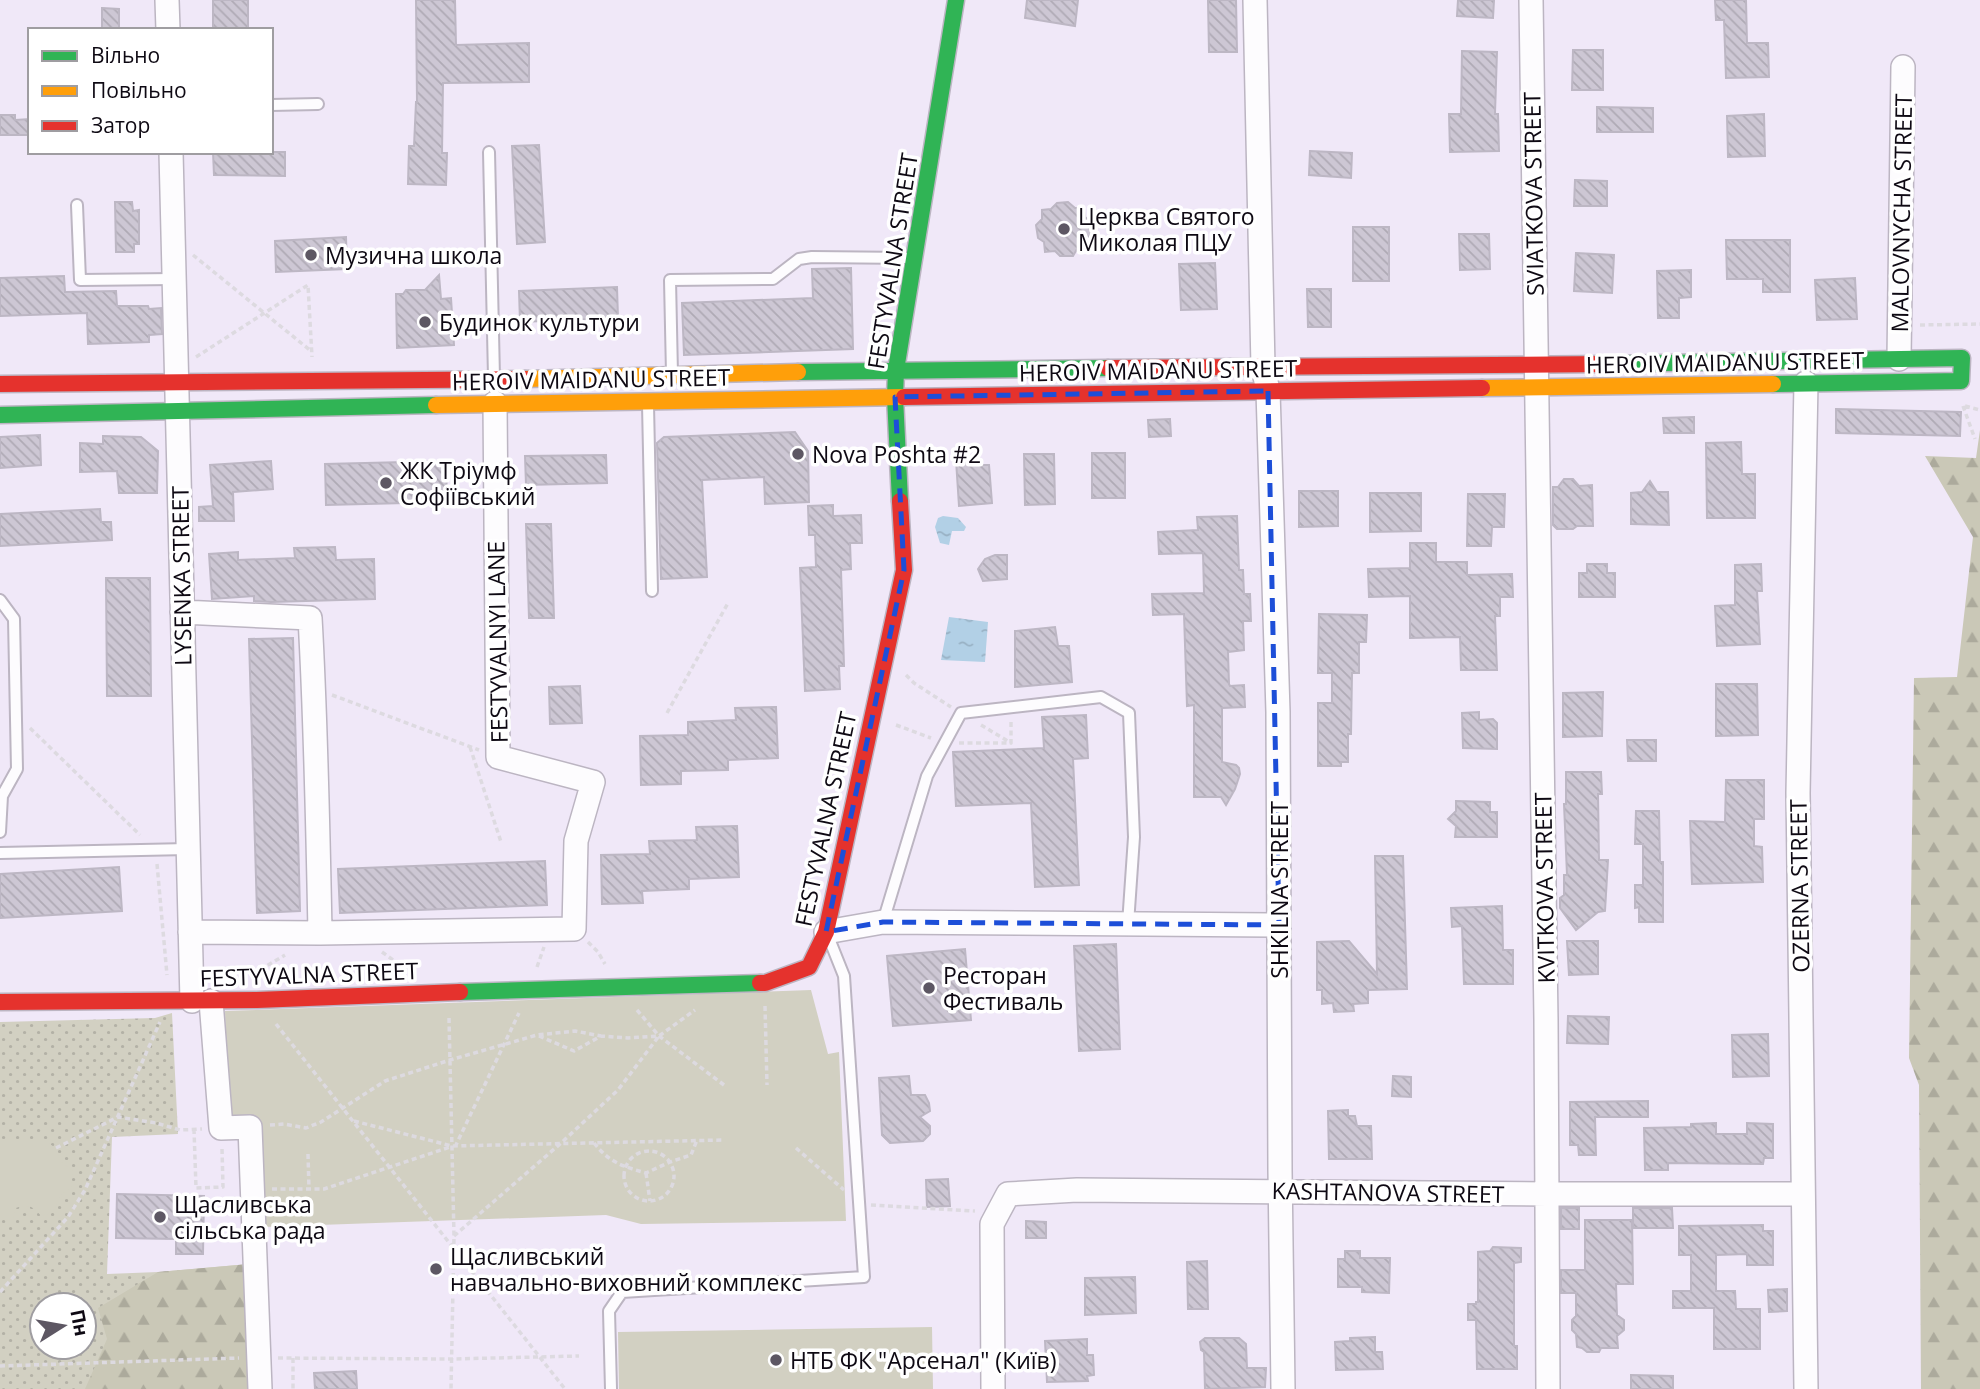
<svg xmlns="http://www.w3.org/2000/svg" width="1980" height="1389" viewBox="0 0 1980 1389" font-family="'Open Sans',sans-serif">
  <style>
    .grass { fill: url(#grass-dots); fill-rule: evenodd }
    .forest { fill: url(#forest-firs) }
    .park { fill: #d2d0c2 }
    .water { fill: url(#water-ripples) }
    .building { fill: url(#building-back-hatch); stroke: #bdb7c4; stroke-width: 2 }
    .lines { fill: none; stroke-linecap: round; stroke-linejoin: round }
    .lane-casing { stroke: #bcb5c2; stroke-width: 14 }
    .street-casing { stroke: #bcb5c2; stroke-width: 26 }
    .fast-casing { stroke: #bcb5c2; stroke-width: 19 }
    .slow-casing { stroke: #bcb5c2; stroke-width: 19 }
    .jam-casing { stroke: #bcb5c2; stroke-width: 19 }
    .path { stroke: #dddae0; stroke-width: 3.5; stroke-dasharray: 5 3.5; stroke-linecap: butt }
    .lane { stroke: #fdfcfe; stroke-width: 10 }
    .street { stroke: #fdfcfe; stroke-width: 23 }
    .fast { stroke: #30b455; stroke-width: 16 }
    .slow { stroke: #ff9f0a; stroke-width: 16 }
    .jam { stroke: #e5322d; stroke-width: 16 }
    .marked { fill: none; stroke: #1d4ed8; stroke-width: 5; stroke-dasharray: 14 9; stroke-linejoin: round }
    .poi-dot { fill: #5d5763; stroke: #fff; stroke-width: 2.5 }
    .labels { text-anchor: middle; dominant-baseline: central; stroke-width: 7; stroke-linejoin: round; paint-order: stroke }
    .street-label { font-size: 23px; fill: #0e0913; stroke: #fff }
    .poi-label { font-size: 23px; fill: #0e0913; stroke: #fff; text-anchor: start }
  </style>
  <defs>
    <pattern id="grass-dots" width="8" height="8" patternUnits="userSpaceOnUse" patternTransform="scale(1.75)"><rect width="8" height="8" fill="#d2d0c2"/><path d="M2 2h.1M6 6h.1" fill="none" stroke="#b3b1a6" stroke-width="1.8" stroke-linecap="round"/></pattern>
    <pattern id="forest-firs" width="22" height="20" patternUnits="userSpaceOnUse" patternTransform="scale(1.75)"><rect width="22" height="20" fill="#cac8b7"/><path d="M5 1l3.5 6h-7zM16 11l3.5 6h-7z" fill="#acaa9c"/></pattern>
    <pattern id="water-ripples" width="26" height="14" patternUnits="userSpaceOnUse" patternTransform="scale(1.75)"><rect width="26" height="14" fill="#b2d0e6"/><path d="M2 4q2-2 4 0t4 0M15 11q2-2 4 0t4 0" fill="none" stroke="#98b1c4"/></pattern>
    <pattern id="building-back-hatch" width="6" height="6" patternUnits="userSpaceOnUse" patternTransform="scale(1.75)"><rect width="6" height="6" fill="#cdc7d4"/><path d="M-1 5l2 2M0 0l6 6M5-1l2 2" fill="none" stroke="#afaab5"/></pattern>
  </defs>
  <rect width="100%" height="100%" fill="#f0e8f8"/>
  <path class="grass" d="M172,1013L178,1134L112,1137L107,1274L158,1272L249,1264L253,1389H0V1022L155,1018ZM42,1305H84V1347H42Z"/>
  <path class="forest" d="M1980,430V1389H1921L1919,1085L1909,1058L1914,678L1957,677L1973,537L1925,456L1976,458Z
    M249,1264L253,1389H85L107,1339L98,1308L158,1272Z"/>
  <path class="park" d="M811,990L828,1054L839,1052L846,1221L641,1224L606,1215L263,1227L258,1121L228,1125L225,1011Z
    M2,1141H45L56,1148L60,1161L73,1171L71,1187C68,1190 64,1192 61,1195C53,1207 60,1211 41,1216C33,1206 28,1204 16,1208L13,1218H0V1142Z
    M932,1327L933,1389H619L618,1332Z"/>
  <path class="water" d="M943,516L958,518L966,527L964,531H952L949,545L940,543L935,527L938,518Z
    M949,617L988,622L985,662L941,660Z"/>
  <path class="building" d="M213,0H248V30H213Z
    M416,0H455L456,45L529,43V82L443,83L442,153H447L446,185L408,184L409,146H414L416,102H417Z
    M1027,0H1078L1075,26L1025,18Z
    M1208,0H1236L1237,52H1209Z
    M1458,0H1494L1493,18L1457,16Z
    M1715,0H1746L1747,43H1768L1769,77L1726,78L1724,20H1716Z
    M102,8L119,9V30H102Z
    M1573,50H1603V90H1572Z
    M1462,51L1497,52L1495,114H1498L1499,151L1450,152L1449,114H1461Z
    M1597,107L1653,108V132H1597Z
    M1764,114L1765,156L1728,157L1727,116Z
    M0,115H15V120L30,119V135H0Z
    M539,145L545,242L517,244L512,146Z
    M1310,151L1352,153L1351,178L1309,175Z
    M213,152H285V176L214,175Z
    M1575,180L1607,181V206H1574Z
    M115,202H132L133,211L139,210V244H134V252H116Z
    M1068,202L1075,208H1084L1085,217L1091,222L1092,233L1086,240L1087,248L1077,249L1073,256H1060L1055,251L1045,252L1044,242L1038,238L1036,225L1042,219V210L1051,209L1057,203Z
    M1353,227H1389V281H1353Z
    M1459,234H1489L1490,269L1460,270Z
    M346,237L347,269L276,272L275,241Z
    M1726,240H1790V292H1763V279H1727Z
    M1576,253L1614,255L1612,293L1574,291Z
    M1215,263L1217,309L1181,310L1179,264Z
    M851,268L853,349L684,355L682,303L813,298L812,269Z
    M1691,270V297L1679,298V318H1658L1657,271Z
    M439,275L441,299L451,298L454,345L397,348L396,294H403L406,290H425Z
    M64,276L65,292L116,291L117,306H148L149,309L161,308L162,334L149,335V342L88,344L87,313L0,316V278Z
    M1855,278L1857,319L1817,320L1815,280Z
    M617,287L618,318L520,322L519,291Z
    M1307,289H1331V327H1308Z
    M1836,409L1961,412L1960,436L1836,433Z
    M1694,417V433H1664L1663,418Z
    M1170,419L1171,436L1149,437L1148,420Z
    M795,432L808,451L809,502L765,504L764,477L702,480L707,577L661,579L657,443L664,437Z
    M40,435L41,465L0,468V437Z
    M103,436L141,437L158,451L157,493H119L117,471L80,472V443L103,444Z
    M1741,442L1742,474H1755V518H1707L1706,443Z
    M1092,453H1125V498H1092Z
    M1024,454H1054L1055,504L1025,505Z
    M606,455L607,483L526,485L525,456Z
    M976,459L977,465H989L992,503L959,506L956,460Z
    M271,461L273,489L233,492L234,521H199V507L213,506L210,465Z
    M446,461L447,502L326,505L325,464Z
    M1564,479H1573L1579,486L1592,485L1593,526H1577L1573,529H1557L1553,525V487H1558Z
    M1650,481L1657,492H1668L1669,525L1631,524V493L1642,492Z
    M1299,491H1338V526L1299,527Z
    M1370,493H1421V531L1370,532Z
    M1468,494H1505L1504,527H1492L1491,546H1467Z
    M833,505V516L861,515L862,543H850L851,569L841,570L844,666H839L840,689L805,691L800,568L816,567L815,535H809L808,506Z
    M100,509L101,522H111L112,540L0,546V514Z
    M1237,516L1239,570H1243L1244,594H1250L1251,621H1243L1244,650L1228,652L1229,684L1230,686L1244,685L1245,707L1222,708V762L1236,765L1239,768L1240,774L1235,789L1226,805L1221,797H1194V705L1187,706L1184,614L1153,615L1152,594L1204,593L1203,553L1159,554L1158,532L1198,530L1197,517Z
    M526,524H551L554,618H529Z
    M1410,543H1436V562H1467V575L1512,574L1513,597H1500V616H1495L1497,670H1461L1460,637L1410,638V596L1369,597L1368,569L1410,568Z
    M335,547L336,560L374,559L375,599L271,602L254,601V596L212,599L209,554L238,552V560L295,558L294,548Z
    M995,555H1007V579L983,581L978,569L985,559Z
    M1587,564H1607V573H1615V597H1579V573H1587Z
    M1761,564L1762,591H1757L1760,644L1717,646L1715,606L1735,605V565Z
    M106,578H150L151,696H107Z
    M1319,614L1367,615L1366,642H1359V673H1352L1351,734H1348V762H1341V766H1318V703H1332V673H1318Z
    M1055,627L1058,646H1069L1072,682L1015,687V631Z
    M293,638L300,911L257,913L249,639Z
    M1716,684H1757L1758,735L1716,736Z
    M580,686L582,723L550,724L549,687Z
    M1603,692L1602,736L1563,737V693Z
    M776,707L778,758L728,760V770L681,771V784L641,785L640,736L688,735V722L736,720L735,708Z
    M1479,712V720L1493,719L1497,723V749L1463,748L1462,713Z
    M1086,715L1088,758L1073,759L1079,885L1035,887L1031,803L956,806L953,752L1044,748L1042,717Z
    M1627,740H1656V761H1628Z
    M1566,772H1601L1602,794H1598L1599,860H1608L1605,911L1598,912L1576,930L1560,908V898L1564,895V875H1567L1564,804H1566Z
    M1726,780H1764V819H1754V846L1762,847L1763,882L1692,884L1690,821L1725,822Z
    M1456,801L1490,802V812H1497V837H1455L1456,826L1448,819L1456,811Z
    M1636,811H1659L1660,862H1663V922H1639V907L1635,908V885H1643V844H1635Z
    M737,826L739,877L689,879V889L642,891L643,903L602,904L601,855L650,854L649,841L697,840L696,827Z
    M1375,856H1403L1407,989L1368,990V1003L1353,1004L1354,1011L1334,1012L1333,1003L1322,1004V990H1317V942L1349,941L1377,974Z
    M545,861L547,905L340,913L338,869Z
    M119,867L122,911L0,918V874Z
    M1502,906L1503,950H1513V984H1464L1462,926L1452,927L1451,908Z
    M1567,941H1598V974L1569,975Z
    M1116,944L1120,1049L1079,1051L1074,946Z
    M965,949L971,1020L893,1026L887,956Z
    M1568,1016L1609,1017L1608,1044L1567,1043Z
    M1768,1034L1769,1076L1733,1077L1732,1035Z
    M909,1076L911,1095H925L929,1103L930,1111L920,1117L930,1126V1134L923,1141L890,1143L882,1135L879,1078Z
    M1393,1076L1411,1077V1097L1392,1096Z
    M1648,1101V1117H1595L1596,1155H1579L1578,1145H1570V1102Z
    M1348,1110V1116H1355L1357,1126H1371L1372,1159H1329L1328,1111Z
    M1716,1123V1134H1747V1123L1773,1124V1158H1764L1763,1164L1668,1163V1170H1645L1644,1128L1691,1127V1124Z
    M948,1179L950,1206L927,1207L926,1180Z
    M117,1194L204,1196L203,1254H176V1239L116,1238Z
    M1561,1208H1579V1229H1561Z
    M1633,1208H1672L1673,1228H1633Z
    M1585,1220H1632L1633,1284H1616L1617,1315L1624,1320V1330L1617,1336L1618,1348H1601L1599,1352H1587L1582,1348L1577,1347L1576,1334L1572,1330V1320L1576,1316V1293H1561V1270H1585Z
    M1026,1221L1046,1222V1238H1026Z
    M1763,1225V1231H1773V1265H1747V1254L1716,1255V1291H1735L1736,1309H1760V1349H1714V1308H1673V1291H1691V1255H1679V1226Z
    M1493,1247L1521,1248V1262L1514,1263V1346H1517V1369H1477L1476,1320H1468V1304H1476V1302H1478V1252L1490,1251Z
    M1345,1251H1360V1258H1390L1389,1293L1362,1292V1287H1338V1259H1345Z
    M1207,1261L1208,1309H1188L1187,1262Z
    M1135,1277L1136,1313L1085,1315V1278Z
    M1787,1289V1311L1769,1312L1768,1290Z
    M1375,1337V1352H1382L1383,1369L1336,1370L1335,1342L1350,1341V1338Z
    M1205,1338H1239L1246,1344L1247,1368H1266L1265,1387L1205,1389L1204,1352L1201,1350L1200,1342Z
    M1087,1339V1355H1093L1094,1375L1087,1376L1088,1381L1047,1382L1045,1341Z
    M356,1371L357,1389H315L314,1373Z
    M1631,1375L1673,1376V1389H1631Z"/>
  <g class="lines">
    <defs>
      <path id="lane" d="M271,105L318,104
        M489,152L494,377
        M77,205L80,280L174,279
        M672,374L670,280L773,279L799,259L812,257L910,258
        M648,405L652,591
        M0,600L14,619L17,769L2,796L0,832
        M0,853L188,849
        M883,922L927,776L961,713L1101,697L1129,713L1134,837L1128,924
        M611,1389L609,1311L622,1292L864,1277L844,976L830,941"/>
      <path id="street" d="M167,0L168,30
        M1255,0L1263,367L1268,391L1278,712L1280,1170L1283,1389
        M1531,0L1546,1020L1548,1389
        M171,152L192,1001
        M1899,359L1903,67
        M1806,383L1798,793L1806,1389
        M182,612L310,618C316,723 318,828 320,933L190,932
        M826,932L883,922L1279,925
        M320,933L574,929L576,841L593,782L498,757L495,403
        M211,1001L221,1128L250,1127L260,1389
        M993,1389L992,1224L1008,1194L1077,1190L1547,1194H1803"/>
      <path id="fast" d="M1608,364L1962,358L1961,381L1773,384
        M798,372L1108,368
        M0,415L436,405
        M900,501L895,397L896,370L956,0
        M460,992L760,983"/>
      <path id="slow" d="M525,379L798,372
        M1482,388L1773,384
        M436,405L904,397"/>
      <path id="jam" d="M1108,368L1608,364
        M0,384L525,379
        M904,397L1482,388
        M760,983H765L809,967L826,932L904,570L900,501
        M0,1002L257,1000L460,992"/>
    </defs>
    <use href="#lane" class="lane-casing"/>
    <use href="#street" class="street-casing"/>
    <use href="#fast" class="fast-casing"/>
    <use href="#slow" class="slow-casing"/>
    <use href="#jam" class="jam-casing"/>
    <path class="path" d="M193,255L311,351
      M1920,325L1980,324
      M196,357L308,285L312,357
      M1963,406L1975,439
      M1965,406L1980,410
      M906,675L914,683L951,707
      M332,695L479,750
      M667,713L728,603
      M896,725L931,738
      M981,725L1011,743V720
      M30,728L140,835
      M959,743H1011
      M470,747L501,842
      M157,864L167,975
      M588,942L598,952L605,964
      M382,952L407,970
      M537,967L544,947
      M253,974L285,955
      M765,1006L767,1085
      M637,1010L659,1036L724,1085
      M449,1018L454,1236L451,1389
      M276,1024L565,1389
      M539,1036L574,1051L601,1036L628,1038L659,1036L695,1010
      M354,1121L452,1146L723,1140
      M270,1125L284,1124L306,1128L321,1122L385,1081L450,1060L537,1035L575,1031L601,1036
      M194,1129L196,1188L223,1187L222,1148
      M594,1143C610,1163 622,1166 646,1173L670,1162L691,1155L697,1140
      M455,1147L519,1013
      M56,1148L118,1117L156,1123L180,1130L202,1129
      M796,1148L844,1190
      M624 1176a25 25 0 1 1 50 0a25 25 0 1 1-50 0Z
      M308,1154L309,1189
      M646,1173L650,1201
      M272,1189H324L450,1147
      M871,1205L975,1211
      M454,1236L560,1144L618,1090L659,1036
      M0,1292L68,1217L85,1190L160,1022
      M278,1358L452,1359L579,1356
      M293,1358V1389
      M0,1366L239,1358"/>
    <use href="#lane" class="lane"/>
    <use href="#street" class="street"/>
    <use href="#fast" class="fast"/>
    <use href="#slow" class="slow"/>
    <use href="#jam" class="jam"/>
  </g>
  <path class="marked" d="M1268,391L1279,925L883,922L826,932L904,570L895,397Z"/>
  <g class="poi-dot">
    <circle cx="1064" cy="229" r="7"/>
    <circle cx="311" cy="255" r="7"/>
    <circle cx="425" cy="322" r="7"/>
    <circle cx="798" cy="454" r="7"/>
    <circle cx="386" cy="483" r="7"/>
    <circle cx="929" cy="988" r="7"/>
    <circle cx="160" cy="1217" r="7"/>
    <circle cx="436" cy="1269" r="7"/>
    <circle cx="776" cy="1360" r="7"/>
  </g>
  <g class="labels">
    <g class="street-label">
      <text transform="translate(1533 194) rotate(-91)">SVIATKOVA STREET</text>
      <text transform="translate(1901 213) rotate(-89)">MALOVNYCHA STREET</text>
      <text transform="translate(892 261) rotate(-81)">FESTYVALNA STREET</text>
      <text transform="translate(1725 362) rotate(-1)">HEROIV MAIDANU STREET</text>
      <text transform="translate(1158 370) rotate(-1)">HEROIV MAIDANU STREET</text>
      <text transform="translate(591 379) rotate(-1)">HEROIV MAIDANU STREET</text>
      <text transform="translate(181 576) rotate(-91)">LYSENKA STREET</text>
      <text transform="translate(497 642) rotate(-91)">FESTYVALNYI LANE</text>
      <text transform="translate(825 819) rotate(-78)">FESTYVALNA STREET</text>
      <text transform="translate(1799 886) rotate(-91)">OZERNA STREET</text>
      <text transform="translate(1544 888) rotate(-91)">KVITKOVA STREET</text>
      <text transform="translate(1279 890) rotate(-90)">SHKILNA STREET</text>
      <text transform="translate(309 974) rotate(-2)">FESTYVALNA STREET</text>
      <text transform="translate(1388 1192) rotate(1)">KASHTANOVA STREET</text>
    </g>
    <g class="poi-label">
      <text x="1078" y="216">Церква Святого<tspan x="1078" dy="26">Миколая ПЦУ</tspan></text>
      <text x="325" y="255">Музична школа</text>
      <text x="439" y="322">Будинок культури</text>
      <text x="812" y="454">Nova Poshta #2</text>
      <text x="400" y="470">ЖК Тріумф<tspan x="400" dy="26">Софіївський</tspan></text>
      <text x="943" y="975">Ресторан<tspan x="943" dy="26">Фестиваль</tspan></text>
      <text x="174" y="1204">Щасливська<tspan x="174" dy="26">сільська рада</tspan></text>
      <text x="450" y="1256">Щасливський<tspan x="450" dy="26">навчально-виховний комплекс</tspan></text>
      <text x="790" y="1360">НТБ ФК "Арсенал" (Київ)</text>
    </g>
  </g>
  <rect x="28" y="28" width="245" height="126" fill="#ffffff" stroke="#9f9da1" stroke-width="2"/>
  <rect x="42" y="51" width="35" height="10" fill="#30b455" stroke="#9f9da1" stroke-width="2"/>
  <text x="91" y="63" font-size="21" fill="#0e0913">Вільно</text>
  <rect x="42" y="86" width="35" height="10" fill="#ff9f0a" stroke="#9f9da1" stroke-width="2"/>
  <text x="91" y="98" font-size="21" fill="#0e0913">Повільно</text>
  <rect x="42" y="121" width="35" height="10" fill="#e5322d" stroke="#9f9da1" stroke-width="2"/>
  <text x="91" y="133" font-size="21" fill="#0e0913">Затор</text>
  <g transform="translate(63 1326) rotate(79)"><circle r="33" fill="#ffffff" stroke="#9f9da1" stroke-width="2"/>
  <path d="M0-5L12 26L0 18L-12 26Z" fill="#5d5763"/>
  <text y="-10" font-size="19" font-weight="bold" text-anchor="middle" fill="#0e0913">Пн</text>
  </g>
</svg>
